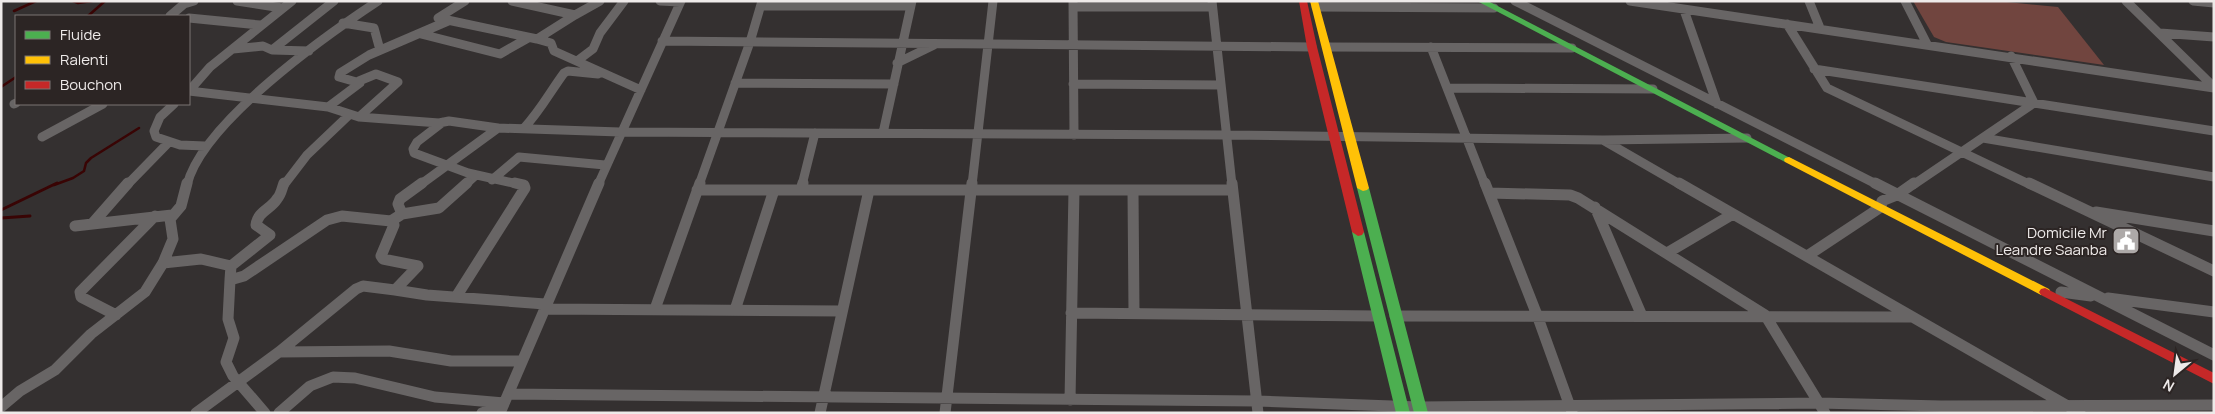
<svg xmlns="http://www.w3.org/2000/svg" width="2215" height="414" viewBox="0 0 2215 414" font-family="Manrope,sans-serif">
  <style>
    .green { fill: #71453f }
    .lines { fill: none; stroke-linecap: round; stroke-linejoin: round }
    .stream-far1 { stroke: #390404; stroke-width: 2.5 }
    .stream { stroke: #390404; stroke-width: 3 }
    .street-far1 { stroke: #686565; stroke-width: 9 }
    .street { stroke: #686565; stroke-width: 11 }
    .fast { fill: #4caf50; fill-rule: evenodd }
    .slow { fill: #ffc107; fill-rule: evenodd }
    .jam { fill: #c62828; fill-rule: evenodd }
    .labels { text-anchor: middle; dominant-baseline: central; stroke-width: 4; stroke-linejoin: round; paint-order: stroke }
    .poi-label { font-size: 15px; fill: #eeeae9; stroke: #2c2524; text-anchor: end }
  </style>
  <rect width="100%" height="100%" fill="#343030"/>
  <path class="green" d="M1913,1H1997L2058,7L2104,65L1946,42L1934,37Z"/>
  <g class="lines">
    <path class="stream-far1" d="M73,1L78,3L92,1
      M14,11L36,1
      M88,16L105,1
      M1,87L16,77
      M54,185L73,178L84,171L86,163L91,158L139,128"/>
    <path class="stream" d="M1,210L57,183
      M1,218L30,216"/>
    <path class="street-far1" d="M237,1L282,8
      M465,1L438,18L537,39
      M512,1L575,15L537,39L551,43L554,51L641,90
      M660,1L680,2
      M1073,1L1074,135
      M1212,1L1232,185
      M1515,1L1878,185
      M1630,1L2214,88
      M1809,1L1820,28
      M1905,1L1927,44
      M2126,1L2214,87
      M2193,1L2214,3
      M761,6H911
      M1073,7H1212
      M1316,7L1494,8
      M1684,10L1717,104
      M575,15L600,1
      M170,16L184,4L194,1
      M189,18L260,25
      M343,23L374,28L380,50
      M1787,24L1827,88L2031,185
      M2160,33L2214,37
      M421,34L500,54L528,38
      M662,41L1312,47
      M1328,47L1572,48
      M1431,47L1485,185
      M233,49L263,46L272,50L334,1
      M272,50L309,51
      M577,61L593,49L600,33L624,1
      M897,63L934,45
      M1814,69L2214,131
      M359,81L376,74L398,82L359,117
      M735,83L894,84
      M1073,84L1221,85
      M1448,88L1653,89
      M189,91L328,107L359,117L439,123L449,121L498,128L620,132L1226,135L1603,140L1747,138
      M189,91L210,67L292,1
      M14,104L16,103
      M174,104L160,117L154,131L156,137L180,145L205,146
      M328,107L360,83L339,77L340,73L369,55L448,21
      M443,122L417,142L413,149L414,153L468,173L522,185
      M524,128C540,111 550,92 564,73L568,71L598,74
      M883,133L912,1
      M42,137L103,104
      M1983,138L2214,177
      M1603,140L1681,185
      M492,180L519,157L605,165
      M127,185L168,143
      M187,185C202,123 325,36 378,1
      M284,185L307,155L349,115
      M420,185L498,128
      M465,185L475,176
      M598,185L681,1
      M699,185L750,42L762,1
      M802,185L815,133
      M972,185L993,1
      M1913,185L2034,103L2011,56"/>
    <path class="street" d="M1232,183L1258,413
      M1485,183L1537,315L1572,412
      M1679,183L2080,413
      M1875,183L2214,355
      M2029,183L2214,271
      M697,190H1232
      M801,190L803,183
      M1133,191L1134,313
      M1489,193L1570,195L1578,198L1765,315L1825,413
      M1595,207L1642,316
      M2096,212L2214,231
      M402,214L439,208L467,183
      M391,221L402,214L398,204L400,199L422,183
      M92,224L128,183
      M75,226L172,215
      M1667,253L1733,214
      M1807,256L1881,207L1882,201L1897,195L1914,183
      M163,263L201,259L231,266
      M230,280L231,266L270,235L256,225C258,211 270,210 277,199C281,195 282,188 284,183
      M2061,292L2091,296
      M456,297L525,188L524,185L515,183
      M2108,298L2214,312
      M544,309L842,311
      M655,309L700,183
      M735,310L774,190
      M1071,313L1379,316
      M116,315L81,297L80,292L155,216
      M1395,316L1909,317
      M279,352L356,289L363,286L395,290
      M508,394L1257,401L1419,407L1819,403L1941,406L2214,405
      M1070,400L1074,190
      M1,407L20,391L55,370L91,334L145,292L163,263L173,239L170,219L181,206L187,183
      M196,413L279,352L389,351L451,361H522
      M265,413L233,376L226,362L234,338L228,319L230,280L244,276L327,220L342,216L391,221L394,225L381,256L383,259L418,266L395,290L427,295L545,304
      M279,413L310,386L333,377L355,378L435,397L504,403
      M482,413L502,406
      M500,413L599,183
      M820,413L869,190
      M945,413L972,183"/>
    <path class="fast" d="M1477,1H1488L1794,160L1793,162H1785Z
      M1363,185L1369,188L1428,413H1414L1357,188Z
      M1358,228L1364,232L1410,413H1396L1352,232Z"/>
    <path class="slow" d="M1310,1H1318L1369,188L1367,190L1363,191L1357,188Z
      M1789,157L2049,289L2051,292L2049,295H2041L1785,162L1784,160L1785,158Z"/>
    <path class="jam" d="M1299,1H1307L1317,47L1364,232L1362,235L1358,236L1352,232L1307,47Z
      M2045,288L2214,373V384L2041,295L2039,292L2041,289Z"/>
  </g>
  <defs>
    <symbol id="civic-square" viewBox="-11 -11 22 22"><rect x="-9" y="-9" width="18" height="18" rx="4" fill="#ada9a8" stroke="#2c2524"/><path d="M-.6-6.5H3V-4.5H.6V-3L4-1V1h2V6H-6V1h2V-1L-.6-3ZM-1.2 2.5V6h2.4V2.5Z" fill="#fff"/></symbol>
  </defs>
  <g fill-rule="evenodd">
    <use href="#civic-square" x="2110" y="225" width="32" height="32"/>
  </g>
  <g class="labels">
    <g class="poi-label">
      <text x="2107" y="232">Domicile Mr<tspan x="2107" dy="17">Leandre Saanba</tspan></text>
    </g>
  </g>
  <rect width="2215" height="414" fill="none" stroke="#eeeae9" stroke-width="5"/>
  <rect x="15" y="15" width="175" height="90" fill="#2c2524" stroke="#7a7473"/>
  <rect x="25" y="31" width="25" height="8" fill="#4caf50" stroke="#7a7473"/>
  <text x="60" y="40" font-size="15" fill="#eeeae9">Fluide</text>
  <rect x="25" y="56" width="25" height="8" fill="#ffc107" stroke="#7a7473"/>
  <text x="60" y="65" font-size="15" fill="#eeeae9">Ralenti</text>
  <rect x="25" y="81" width="25" height="8" fill="#c62828" stroke="#7a7473"/>
  <text x="60" y="90" font-size="15" fill="#eeeae9">Bouchon</text>
  <g transform="translate(2175 374) rotate(209)" stroke="#2c2524" stroke-width="4" paint-order="stroke">
  <path d="M0-4L9 19L0 12L-9 19Z" fill="#eeeae9"/>
  <text y="-8" font-size="14" font-weight="bold" text-anchor="middle" fill="#eeeae9">N</text>
  </g>
</svg>
